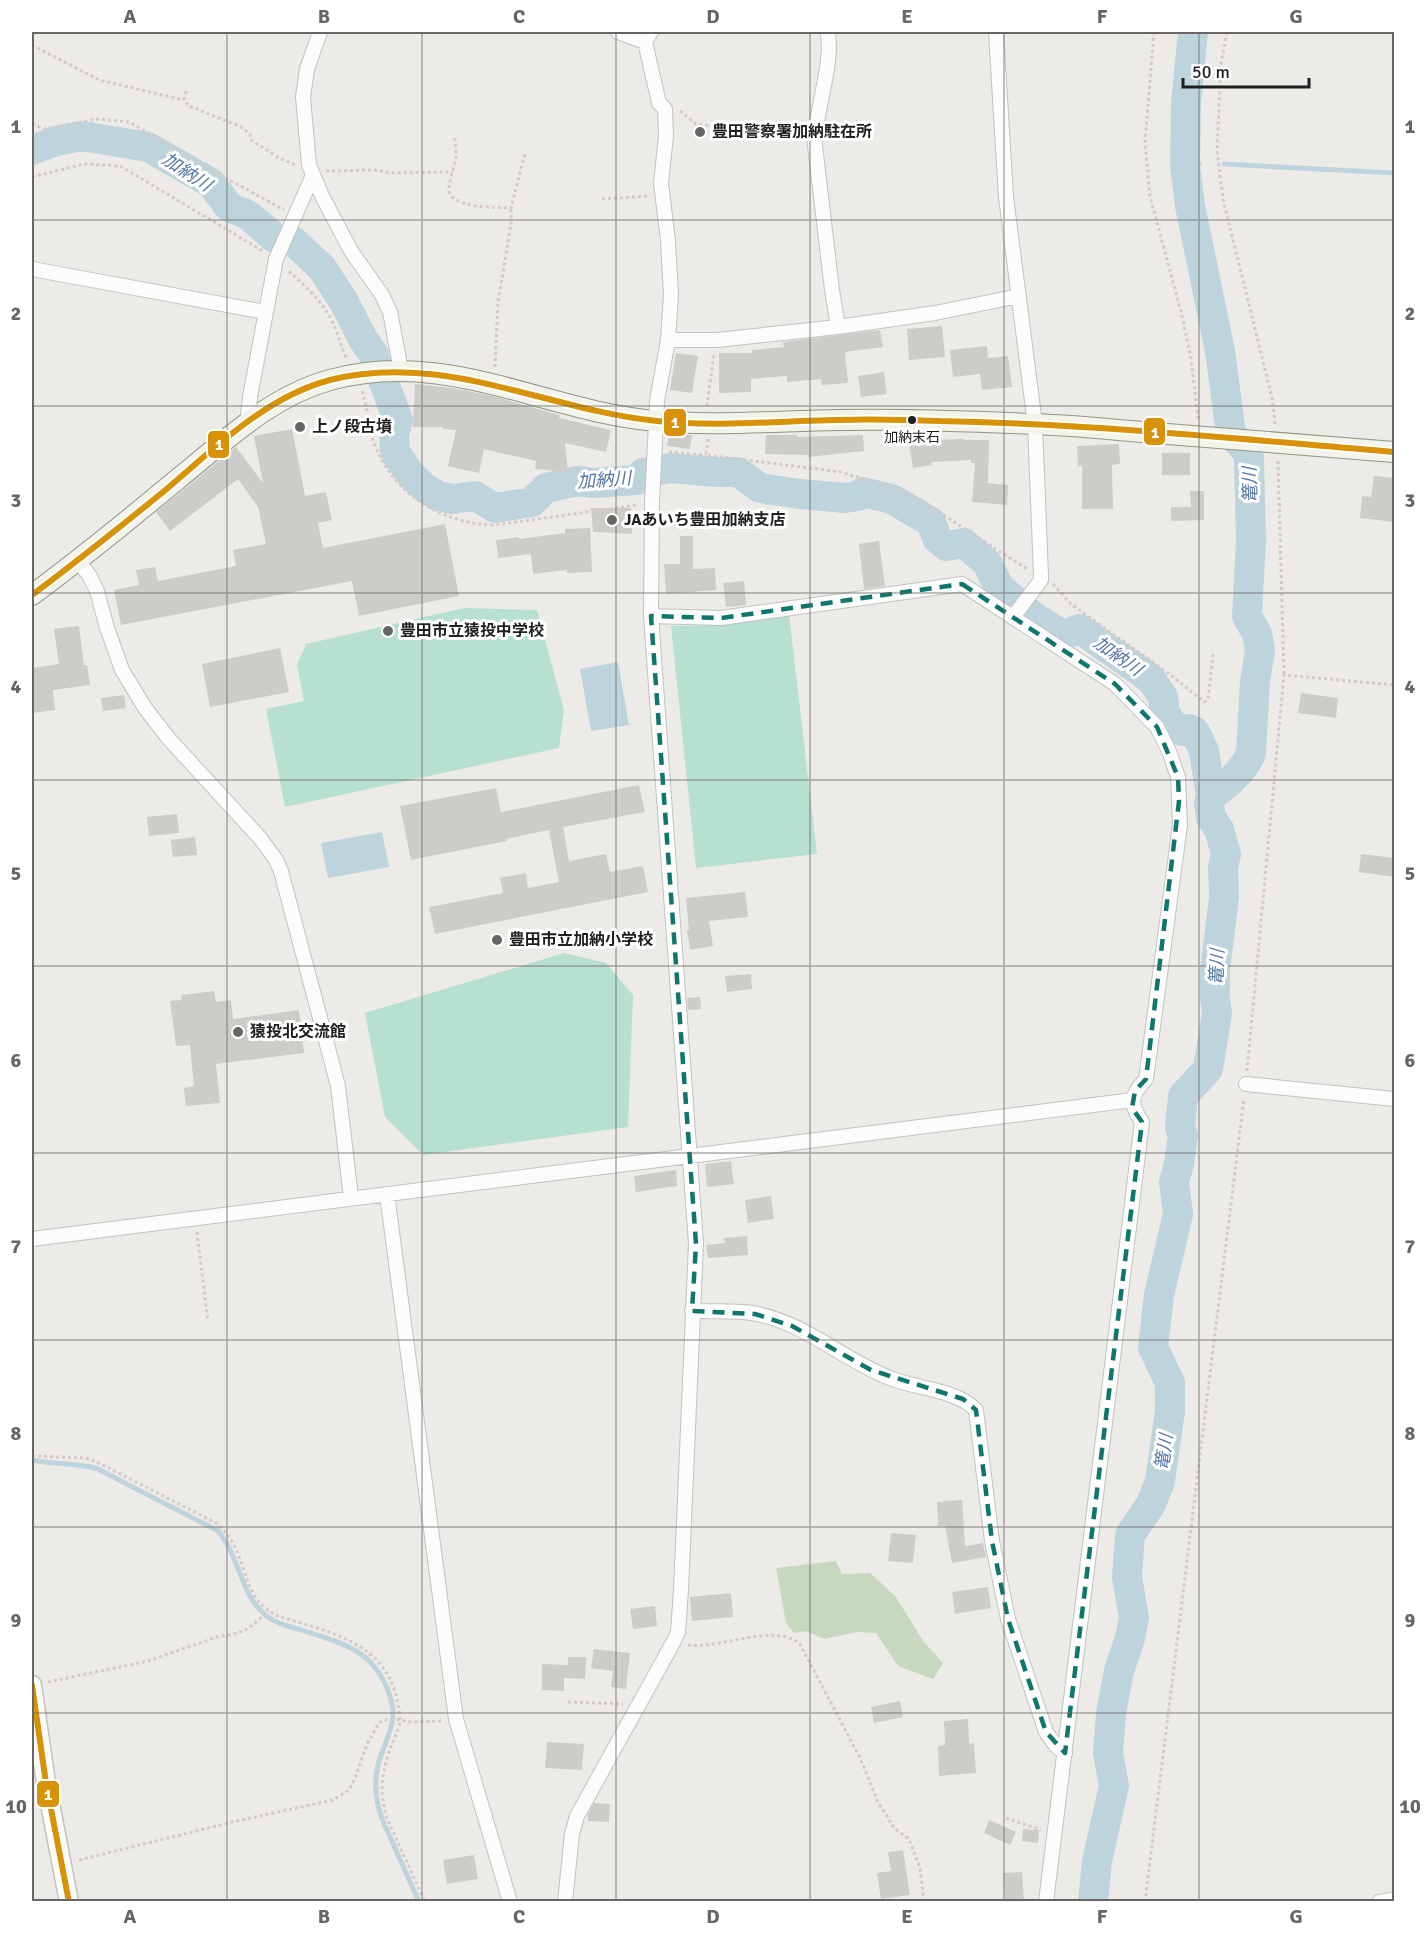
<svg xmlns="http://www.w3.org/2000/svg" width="1426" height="1933" viewBox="0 0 1426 1933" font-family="Signika,'Noto Sans JP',sans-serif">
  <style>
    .forest { fill: #c6d9bf }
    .pitch { fill: #b7e0d1 }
    .water { fill: #bed4dd }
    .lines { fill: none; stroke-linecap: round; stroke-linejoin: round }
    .stream { stroke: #bed4dd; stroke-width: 5 }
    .river { stroke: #bed4dd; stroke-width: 30 }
    .building { fill: #ceccc9 }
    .minor-casing { stroke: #c3c2c0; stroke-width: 16 }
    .tertiary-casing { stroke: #c3c2c0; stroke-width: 21 }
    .secondary-casing { stroke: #929581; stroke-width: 22 }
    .path { stroke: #d6cac8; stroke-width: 3; stroke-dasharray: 3 3; stroke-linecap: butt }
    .minor { stroke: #fcfcfc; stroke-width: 14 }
    .tertiary { stroke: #fcfcfc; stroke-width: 18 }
    .secondary { stroke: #f2f3eb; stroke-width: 20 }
    .bus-1-casing { stroke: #fff; stroke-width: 10 }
    .bus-1 { stroke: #d79205; stroke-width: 6 }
    .marked { fill: none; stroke: #0f766e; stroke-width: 4.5; stroke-dasharray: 12 8; stroke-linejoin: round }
    .grid { fill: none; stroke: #676665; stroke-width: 1.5; stroke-opacity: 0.55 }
    .poi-dot { fill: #676665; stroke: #fff; stroke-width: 2 }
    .bus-dot { fill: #1f1f1f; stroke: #fff; stroke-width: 2 }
    .labels { text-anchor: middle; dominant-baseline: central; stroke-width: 6; stroke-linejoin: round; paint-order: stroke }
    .bus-label { font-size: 14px; fill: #1f1f1f; stroke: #fff }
    .poi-label { font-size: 16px; font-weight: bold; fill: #1f1f1f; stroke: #fff; text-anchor: start }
    .water-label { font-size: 18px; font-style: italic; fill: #5376a6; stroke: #fff }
    .line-badge { stroke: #fff; stroke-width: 2 }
    .badge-label { font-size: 16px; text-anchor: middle; font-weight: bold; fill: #fff }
    .neatline { fill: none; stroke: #676665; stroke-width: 2 }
    .grid-label { font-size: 20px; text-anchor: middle; font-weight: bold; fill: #676665 }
  </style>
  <rect width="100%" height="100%" fill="#edebe8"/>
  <path class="forest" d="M836,1561L842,1574L870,1573L896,1597L923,1641L943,1663L933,1679L898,1666L876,1633L857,1632L824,1639L806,1631L794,1633L786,1623L776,1568Z"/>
  <path class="pitch" d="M464,608L537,610L564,710L559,748L285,807L266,709L304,701L297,665L306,644Z
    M789,614L817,854L696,868L671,626L725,625Z
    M564,953L606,963L633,995L628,1127L423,1155L385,1117L365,1013Z"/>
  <path class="water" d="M618,662L629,725L591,731L580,669Z
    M382,832L389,867L328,878L321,843Z"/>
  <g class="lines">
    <path class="stream" d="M1224,164L1394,173
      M1185,166L1199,164
      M32,1460C54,1465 76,1462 98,1469L218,1531C242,1559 239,1598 271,1619C280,1625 292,1627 301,1630C348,1645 378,1651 392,1703C397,1724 383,1745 378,1765C374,1783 376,1802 382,1819L419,1902"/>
    <path class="river" d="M1193,32L1186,103L1185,166L1190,206L1220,351L1231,434L1246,450L1249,458L1251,541L1247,616L1257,634L1260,651L1255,681L1251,753C1244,771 1227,785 1211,796
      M32,150L56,141L82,136L148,147L211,183L229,207L248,215L276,239L293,241L322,268L344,302L364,341L373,353L398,420L394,434L395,452L411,475L425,488L438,496L452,499L475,496L495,508L532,502L546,488L577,481L593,483L637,480L643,473L670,468L717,472H738L760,488L800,494L845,498L858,496L863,492L892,499L931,522L937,538L946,546L964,543L987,563L999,587L1034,617L1063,635L1080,629L1151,679L1163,697L1165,713L1175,728L1182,731L1189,729L1195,732L1204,751L1211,796L1209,803L1211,818L1219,829L1226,854L1223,867L1224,897L1215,970V998L1217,1013L1208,1069L1183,1096L1180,1128L1183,1135L1179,1164L1174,1182L1178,1214L1159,1295L1153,1347L1170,1383V1411L1160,1481L1151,1504L1130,1535L1127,1577L1134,1618L1130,1638L1119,1671L1111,1713L1108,1753L1114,1786L1097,1861L1093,1902"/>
  </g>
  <path class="building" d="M942,326L945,357L909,360L907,329Z
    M880,330L883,347L845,352L848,383L822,385L821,379L787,382V376L751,379V392L719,393V353H752V350L784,347L783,342Z
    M987,346L988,358L1008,356L1012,387L982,390L980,374L953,377L950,350Z
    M676,353L698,356L692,393L670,390Z
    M884,372L887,394L861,397L858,376Z
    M415,384L453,388L492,396L560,415L559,418L611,430L606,452L565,443L568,472L535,469L536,461L484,449L479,473L448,466L456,430L443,429V427H413Z
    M292,429L305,496L326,492L332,520L318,523L323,548L445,524L459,596L359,616L352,581L121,625L114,590L139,585L136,570L155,567L158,581L236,566L233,550L266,544L258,507L238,479L170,531L156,512L236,447L263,483L254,436Z
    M669,434L692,435L690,449L667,446Z
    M766,435H797V437L863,435L864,451L808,457V455L765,454Z
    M927,437V440L964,439V440H989L988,483L1008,485L1007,505L972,502L975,463H971V460L931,462L932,465L913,468L908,439Z
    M1119,444L1120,464L1112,465L1113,509H1082V466H1078L1077,446Z
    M1162,453H1190V475H1162Z
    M1374,476L1395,478V522L1360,518L1362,496L1371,497Z
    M1190,491H1204V520L1171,521V507H1191Z
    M591,508H631L632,534L593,532Z
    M590,528L592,572L567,573V570L533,574L531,554L498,558L496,540L519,537V539L565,533V529Z
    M680,536H693V569L715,568L716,590L666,594L664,564H680Z
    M879,541L885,586L864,589L859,544Z
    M744,581L746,605L726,607L723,583Z
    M79,626L84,665H87L90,685L53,690L55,710L32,713V668L59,664L54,629Z
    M280,648L289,692L210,707L202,664Z
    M1301,693L1338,698L1336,718L1298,713Z
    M124,695L126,708L103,711L101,698Z
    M639,785L645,812L563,827L569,861L606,854L610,872L643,866L648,892L435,934L429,907L503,893L500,878L526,873L528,888L559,882L549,830L506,839L507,841L411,860L400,806L496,788L501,812Z
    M177,814L179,833L149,836L147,817Z
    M195,837L197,855L173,857L171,840Z
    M1361,854L1395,858V877L1359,872Z
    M745,892L748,917L709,921L713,946L690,950L687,930H689L686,898Z
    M751,974L752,989L727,992L725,976Z
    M214,991L216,1002L231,1000L233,1019L299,1010L304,1053L216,1064L220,1103L186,1106L184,1088L194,1086L190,1045L176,1046L170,1001L182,1000L181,995Z
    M700,997L701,1009L688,1010L687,998Z
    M731,1161L734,1184L707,1187L705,1164Z
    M676,1170L677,1186L636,1192L634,1176Z
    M771,1196L774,1219L748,1223L745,1200Z
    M747,1236L748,1255L708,1258L706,1245L725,1243L724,1238Z
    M962,1500L965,1546L983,1543L986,1557L952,1563L945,1526H938L937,1502Z
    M891,1533L916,1535L913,1563L888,1561Z
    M988,1587L991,1608L955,1614L952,1592Z
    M731,1593L733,1617L692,1621L690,1597Z
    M655,1606L657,1626L633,1629L630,1609Z
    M594,1649L630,1653L626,1689L611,1687L613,1671L591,1668Z
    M568,1657H586L585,1679L564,1678V1691L542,1690V1664L568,1665Z
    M900,1701L903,1717L874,1723L871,1707Z
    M968,1719L969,1744L974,1743L976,1773L939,1776L938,1746L945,1745L944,1721Z
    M547,1742L584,1744L582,1770L545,1768Z
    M594,1803L610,1804L609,1822L588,1821V1814Z
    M989,1820L1016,1832L1010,1845L984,1833Z
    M1023,1829L1039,1830L1038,1843L1022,1841Z
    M903,1850L910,1895L881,1899L877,1873L891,1871L888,1852Z
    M474,1855L478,1879L447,1884L443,1860Z
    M1022,1872L1024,1902H1005L1003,1873Z"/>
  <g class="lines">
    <defs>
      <path id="minor" d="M320,32L307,69L303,97L309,165L322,196L351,251L382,295L390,312L401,370
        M618,32L645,42
        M828,32L829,49L827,69L814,137L832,290L838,327L935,313L1019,296
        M996,32L1006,197L1035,424L1041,576V580L1013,617
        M32,269L265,312
        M668,340H717L838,327
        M247,422L251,391L276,259L313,175
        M78,561L89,575L97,591L107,628L122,670L145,708L169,739L260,838L276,860L281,871L338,1086L351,1198
        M651,616L721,618L962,584L1115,684L1157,727L1169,751L1178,777L1180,825L1146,1079C1130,1096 1129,1103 1142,1122L1046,1902
        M1246,1084L1394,1099
        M387,1194L456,1719L510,1902
        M32,1239L1133,1100
        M692,1311C712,1312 733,1310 752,1313C805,1322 843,1360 890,1378C916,1389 956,1389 976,1410L992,1541L1008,1619L1046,1732L1056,1746L1065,1753
        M565,1902L572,1834L577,1816L674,1641L678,1632L681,1590L696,1244L651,616L652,503L657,401L668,340L671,295L668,241L661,183L666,136L665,109L659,103L645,42L651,32
        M1379,1902L1394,1899"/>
      <path id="tertiary" d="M32,1685L46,1783L69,1902"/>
      <path id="secondary" d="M32,595C82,558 131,518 179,478C225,441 271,396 330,380C447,348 543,411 656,421C716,426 778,421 838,420C903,419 968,421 1033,424C1069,425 1106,429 1142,432C1226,438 1310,445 1394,452"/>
    </defs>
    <use href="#minor" class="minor-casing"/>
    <use href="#tertiary" class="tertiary-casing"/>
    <use href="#secondary" class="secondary-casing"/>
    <path class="path" d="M1154,32L1145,142L1150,196L1181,312L1191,358L1198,419
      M1227,32L1221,63L1217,151L1223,199L1272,398L1275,424
      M32,45L99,80L184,100
      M186,91L184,100L189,106L241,127L250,134L251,140L279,158L296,165
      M680,111L696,124L800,135
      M32,124L45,129L97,119L129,122L208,168L284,210
      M455,138C455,144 456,151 456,157C455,168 449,179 449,189C449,209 497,207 511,208L525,154
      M326,171L377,170L389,173L453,172
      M32,177L84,164L120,166L263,251
      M602,199L648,196
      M289,271C306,287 323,302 333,323C339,335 341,348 347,359
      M495,367L498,302L511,224V208
      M362,391C367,407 368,424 373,440C391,493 441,524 495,525L637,505
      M707,406L714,353
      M708,439L706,455L841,472L895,489L922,501L1027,569
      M669,452L706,455
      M1278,461L1284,675
      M1053,584L1071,604L1172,676L1204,702L1208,700L1213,654
      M1247,1071L1284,675L1394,685
      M197,1232L208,1322
      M32,1456L86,1458L99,1463L216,1523C240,1542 241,1570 254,1595C259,1604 267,1609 275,1615C324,1631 385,1640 397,1700C398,1706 401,1716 400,1722C398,1730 395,1737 392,1744C382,1772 379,1787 386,1816L425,1902
      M688,1645C723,1649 774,1622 800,1644L861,1760L878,1802L894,1828L909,1839L920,1868L924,1902
      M48,1682L148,1661L217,1637L238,1633L249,1628L269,1611
      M568,1702L623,1704
      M1006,1818L1041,1830
      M79,1860L237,1821L333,1800L349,1790L355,1778L367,1744L379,1723L384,1720L395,1719L411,1722L441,1721
      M1145,1902L1244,1098"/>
    <use href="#minor" class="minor"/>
    <use href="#tertiary" class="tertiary"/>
    <use href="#secondary" class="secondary"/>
    <defs>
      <path id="bus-1" d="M32,595C76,562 120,527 163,492C213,450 265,397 330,380C442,351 547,410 657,421C705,426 754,423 802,421C847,419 893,419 939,421C1091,424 1243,439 1394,452
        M32,1685L46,1783L69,1902"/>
    </defs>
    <use href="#bus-1" class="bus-1-casing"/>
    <use href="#bus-1" class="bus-1"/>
  </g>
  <path class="marked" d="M962,584L1115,684L1157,727L1178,777L1179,801L1146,1079L1135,1091L1132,1108L1142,1122L1065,1753L1046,1732L1008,1619L992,1541L976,1410L963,1399L871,1370L792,1326L755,1314L692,1311L696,1244L651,616L721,618Z"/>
  <path class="grid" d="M227,32V1902M422,32V1902M616,32V1902M810,32V1902M1004,32V1902M1199,32V1902M32,220H1394M32,406H1394M32,593H1394M32,780H1394M32,966H1394M32,1153H1394M32,1340H1394M32,1527H1394M32,1713H1394"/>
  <g class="poi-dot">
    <circle cx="700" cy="132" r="6"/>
    <circle cx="300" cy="427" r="6"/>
    <circle cx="612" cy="520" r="6"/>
    <circle cx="388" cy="631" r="6"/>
    <circle cx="497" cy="940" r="6"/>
    <circle cx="238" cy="1032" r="6"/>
  </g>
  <circle class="bus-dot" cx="912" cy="420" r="5"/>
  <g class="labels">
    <g class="bus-label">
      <text x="912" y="437">加納末石</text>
    </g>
    <g class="poi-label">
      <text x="712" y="132">豊田警察署加納駐在所</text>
      <text x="312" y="427">上ノ段古墳</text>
      <text x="624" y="520">JAあいち豊田加納支店</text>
      <text x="400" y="631">豊田市立猿投中学校</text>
      <text x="509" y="940">豊田市立加納小学校</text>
      <text x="250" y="1032">猿投北交流館</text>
    </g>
    <g class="water-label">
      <text transform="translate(187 172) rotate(33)">加納川</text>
      <text transform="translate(604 480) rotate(-4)">加納川</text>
      <text transform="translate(1250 485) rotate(-92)">篭川</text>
      <text transform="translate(1118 656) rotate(35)">加納川</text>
      <text transform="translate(1217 967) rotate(-88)">篭川</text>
      <text transform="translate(1164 1452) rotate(-82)">篭川</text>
    </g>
  </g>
  <g class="line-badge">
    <rect x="663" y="408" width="24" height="29" rx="6" fill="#d79205"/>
    <rect x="1143" y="417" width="23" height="29" rx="6" fill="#d79205"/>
    <rect x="207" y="430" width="23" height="29" rx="6" fill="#d79205"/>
    <rect x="36" y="1780" width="24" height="28" rx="6" fill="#d79205"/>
  </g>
  <g class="badge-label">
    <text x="675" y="428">1</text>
    <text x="1155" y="438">1</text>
    <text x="219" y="450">1</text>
    <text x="48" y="1800">1</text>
  </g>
  <rect width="1426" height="1933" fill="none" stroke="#ffffff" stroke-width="66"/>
  <path d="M1183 78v9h126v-9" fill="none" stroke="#1f1f1f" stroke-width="3"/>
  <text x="1192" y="78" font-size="18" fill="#1f1f1f" stroke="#ffffff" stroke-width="4.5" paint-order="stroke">50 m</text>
  <rect x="33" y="33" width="1360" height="1867" class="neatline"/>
  <g class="grid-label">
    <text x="130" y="23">A</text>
    <text x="324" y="23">B</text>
    <text x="519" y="23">C</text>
    <text x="713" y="23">D</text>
    <text x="907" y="23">E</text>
    <text x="1102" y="23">F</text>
    <text x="1296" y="23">G</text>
    <text x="16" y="133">1</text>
    <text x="1410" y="133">1</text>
    <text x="16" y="320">2</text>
    <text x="1410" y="320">2</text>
    <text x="16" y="507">3</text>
    <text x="1410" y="507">3</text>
    <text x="16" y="693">4</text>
    <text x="1410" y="693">4</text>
    <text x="16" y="880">5</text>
    <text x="1410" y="880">5</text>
    <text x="16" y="1067">6</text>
    <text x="1410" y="1067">6</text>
    <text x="16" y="1253">7</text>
    <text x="1410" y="1253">7</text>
    <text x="16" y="1440">8</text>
    <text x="1410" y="1440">8</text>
    <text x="16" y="1627">9</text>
    <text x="1410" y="1627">9</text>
    <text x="16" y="1813">10</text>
    <text x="1410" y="1813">10</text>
    <text x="130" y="1923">A</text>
    <text x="324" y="1923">B</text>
    <text x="519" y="1923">C</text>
    <text x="713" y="1923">D</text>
    <text x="907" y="1923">E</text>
    <text x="1102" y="1923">F</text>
    <text x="1296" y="1923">G</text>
  </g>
</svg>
